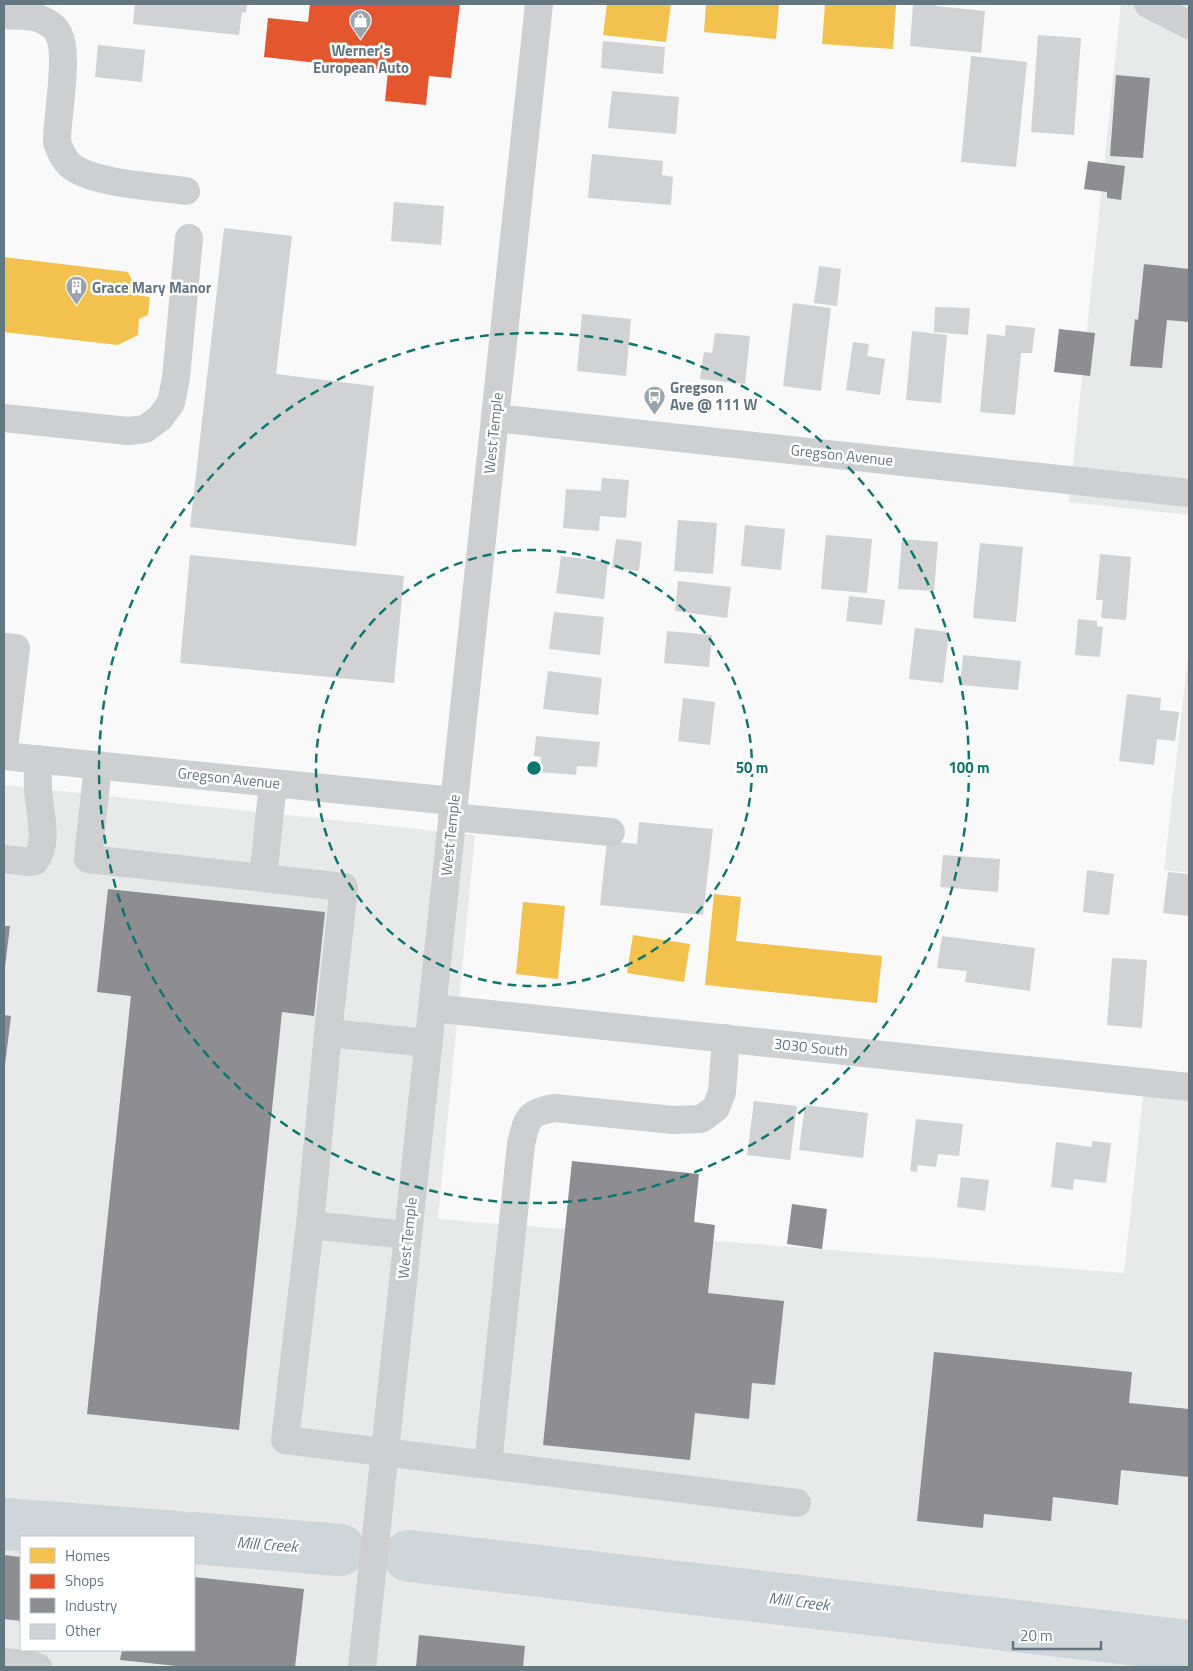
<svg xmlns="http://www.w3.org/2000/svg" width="1193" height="1671" viewBox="0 0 1193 1671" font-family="'Titillium Web',sans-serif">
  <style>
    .built { fill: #e8e9e9; fill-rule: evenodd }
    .homes { fill: #f2c14e }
    .shops { fill: #e4572e }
    .industry { fill: #8d8d92 }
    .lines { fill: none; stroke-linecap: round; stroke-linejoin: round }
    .river { stroke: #ced6d9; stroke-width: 52 }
    .building { fill: #d0d2d3 }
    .minor { stroke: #cecfd0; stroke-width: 28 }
    .ring { fill: none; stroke: #0f766e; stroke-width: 2.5; stroke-dasharray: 9 6 }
    .labels { text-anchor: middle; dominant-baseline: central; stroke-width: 5; stroke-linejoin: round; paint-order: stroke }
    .poi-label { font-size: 15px; font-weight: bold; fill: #657683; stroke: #fff; text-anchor: start }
    .street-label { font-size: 15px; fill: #657683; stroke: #fff }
    .water-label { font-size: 16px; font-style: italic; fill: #60757c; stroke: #fff }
    .centre { fill: #0f766e; stroke: #fff; stroke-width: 2.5 }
    .ring-label { font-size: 15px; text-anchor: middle; font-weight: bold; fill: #0f766e; stroke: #fff; stroke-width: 5; stroke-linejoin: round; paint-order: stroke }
  </style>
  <rect width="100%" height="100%" fill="#f9f9f9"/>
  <path class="built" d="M1121,4H1189V515L1069,502Z
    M1189,646V873L1164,870Z
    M4,785L475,835L438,1219L1124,1273L1145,1078L1189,1082V1667H4ZM21,1537H194V1650H21Z"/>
  <path class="homes" d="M607,4H671L666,42L603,35Z
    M706,4H779L776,39L704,32Z
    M825,4H896L893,49L822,44Z
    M4,257L128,272L136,288V295L150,297L148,315L139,319L138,335L118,345L4,332Z
    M714,894L741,897L736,941L882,956L877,1003L705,985Z
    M523,902L565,906L558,979L516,974Z
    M633,935L690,944L684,982L627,973Z"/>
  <path class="shops" d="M310,4H460L451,78L429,76L426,105L385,101L388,71L264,57L268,18L308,22Z"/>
  <path class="industry" d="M1116,75L1150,78L1143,158L1110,156Z
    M1088,161L1125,166L1121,200L1107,198V192L1084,189Z
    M1144,264L1189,269V322L1167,320L1162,368L1130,366L1135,319L1138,320Z
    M1059,329L1095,333L1090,376L1054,372Z
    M108,889L325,912L314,1016L282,1012L239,1430L87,1414L131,996L97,992Z
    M4,926H10L5,967H4Z
    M4,1015L11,1016L5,1065H4Z
    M572,1161L699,1174L694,1222L715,1225L708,1293L784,1301L775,1385L752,1383L749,1419L695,1413L690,1460L543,1445Z
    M792,1204L827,1209L822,1249L787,1244Z
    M934,1352L1132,1372L1129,1403L1189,1409V1477L1121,1470L1118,1505L1053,1497L1051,1521L984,1514L983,1528L917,1521Z
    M4,1555L21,1557V1621L4,1619Z
    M194,1577L304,1589L295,1667H186L120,1660L122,1650H194Z
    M419,1635L525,1646L523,1667H416Z"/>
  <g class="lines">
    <path class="river" d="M4,1524L178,1537
      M194,1538L340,1550
      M409,1556L1189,1646"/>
  </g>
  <path class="building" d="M135,4H247L246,13L242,12L239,35L133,24Z
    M913,4H937L936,6L985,11L981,53L910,46Z
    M1038,35L1081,38L1074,135L1031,132Z
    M603,41L665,47L663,74L601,68Z
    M98,45L145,50L142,82L95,77Z
    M971,56L1027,62L1016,167L961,162Z
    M612,91L679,97L676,134L608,128Z
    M592,154L663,161L662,175L673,177L671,205L588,198Z
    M394,202L444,206L441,245L391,241Z
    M224,228L292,236L276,374L374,386L356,546L190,527Z
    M819,266L841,269L837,306L814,303Z
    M793,303L831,308L821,391L783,386Z
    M935,307L970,308L968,335L934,332Z
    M582,314L631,319L626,376L577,371Z
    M1006,325L1035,328L1032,353H1021L1015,415L980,412L987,334L1005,336Z
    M912,331L947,335L941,403L906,400Z
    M715,333L750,336L745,384L700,379L704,352L712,353Z
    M853,342L869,344L867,356L885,359L880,395L846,390Z
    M602,478L629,480L626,518L600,516L599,531L563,528L566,489L601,491Z
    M678,520L717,523L713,574L674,571Z
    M745,525L785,529L781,570L741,566Z
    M826,535L872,539L867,593L821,589Z
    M616,539L642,542L639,571L612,568Z
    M902,539L938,542L934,591L898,589Z
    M980,543L1023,547L1016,622L973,618Z
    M1100,554L1131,557L1126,620L1101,618L1103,600H1096Z
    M190,555L404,576L394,683L180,663Z
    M561,556L608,562L604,599L556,593Z
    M678,581L731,587L727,618L675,611Z
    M849,596L885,600L882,625L846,621Z
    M554,612L604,617L600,655L549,649Z
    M1078,619L1097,621V626L1103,627L1100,657L1075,655Z
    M915,628L949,632L943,683L909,679Z
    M667,631L712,635L709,667L664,663Z
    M963,655L1021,661L1018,690L960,685Z
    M548,671L602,678L598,715L543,709Z
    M1127,694L1161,698L1160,710L1179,712L1175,741L1157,739L1154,765L1119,761Z
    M683,698L715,702L710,745L678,741Z
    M536,736L600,742L597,767L577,766L576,775L540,772L541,757L534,756Z
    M639,822L713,829L703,915L600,905L607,841L637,844Z
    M943,855L1000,859L998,892L940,887Z
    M1087,870L1114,874L1109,915L1083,912Z
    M1168,872L1189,874V916L1163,913Z
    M942,936L1035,948L1030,991L965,982L967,971L937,968Z
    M1112,958L1147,960L1142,1028L1107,1025Z
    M754,1101L797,1106L790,1160L747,1155Z
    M805,1105L868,1113L863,1158L799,1150Z
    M916,1119L963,1124L959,1156L938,1154L936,1167L918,1165L917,1172L910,1171Z
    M1092,1141L1111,1143L1106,1183L1074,1179L1073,1190L1051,1187L1056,1142L1092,1147Z
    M961,1177L989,1180L985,1211L957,1207Z"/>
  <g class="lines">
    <path class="minor" d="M1148,4L1189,25
      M4,15C15,16 27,15 38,18C46,21 56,27 59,35C69,55 57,116 57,142C60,150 63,159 70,165C89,183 158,187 186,191
      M4,418L128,431L145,429L160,418L171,403L176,378L189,238
      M495,418L1189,493
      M4,647L16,648L4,748
      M4,756L453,801
      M98,765L88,859L263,878L273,783
      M452,817L611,832
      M4,859L30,862L35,861C48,844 41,818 39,799C37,786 38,772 38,759
      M263,878L344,887L328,1033L429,1043
      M432,1008L1189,1087
      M328,1033L310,1225L407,1235
      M310,1225L285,1440L797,1503
      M488,1464L521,1144C527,1119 527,1113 554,1108L673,1120L701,1119L716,1108L722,1092L726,1038
      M4,1662L32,1665L38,1667
      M362,1667L539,4"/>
  </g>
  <g class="ring">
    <circle cx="534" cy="768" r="218"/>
    <circle cx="534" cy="768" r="435"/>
  </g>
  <defs>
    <symbol id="shop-pin" viewBox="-11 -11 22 30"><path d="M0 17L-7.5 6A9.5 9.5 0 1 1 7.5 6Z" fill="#99a4ac" stroke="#fff"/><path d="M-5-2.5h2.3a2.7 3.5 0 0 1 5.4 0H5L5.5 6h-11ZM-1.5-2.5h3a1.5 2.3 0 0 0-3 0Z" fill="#fff"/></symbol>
    <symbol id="building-pin" viewBox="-11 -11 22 30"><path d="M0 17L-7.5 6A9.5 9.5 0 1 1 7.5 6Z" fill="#99a4ac" stroke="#fff"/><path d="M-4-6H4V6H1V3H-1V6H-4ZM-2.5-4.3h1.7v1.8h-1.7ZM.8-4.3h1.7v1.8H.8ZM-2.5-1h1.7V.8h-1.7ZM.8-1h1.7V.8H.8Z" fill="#fff"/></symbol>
    <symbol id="bus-pin" viewBox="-11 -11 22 30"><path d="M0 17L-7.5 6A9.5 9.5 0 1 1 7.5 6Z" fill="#99a4ac" stroke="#fff"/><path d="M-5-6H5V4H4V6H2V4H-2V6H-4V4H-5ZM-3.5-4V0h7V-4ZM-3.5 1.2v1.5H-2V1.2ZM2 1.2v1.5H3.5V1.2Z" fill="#fff"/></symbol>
  </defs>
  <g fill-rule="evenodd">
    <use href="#shop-pin" x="348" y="8" width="25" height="34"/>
    <use href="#building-pin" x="64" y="274" width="25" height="34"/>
    <use href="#bus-pin" x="642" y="384" width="25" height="34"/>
  </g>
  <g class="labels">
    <g class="poi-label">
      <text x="361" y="50" text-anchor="middle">Werner's<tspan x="361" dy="17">European Auto</tspan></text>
      <text x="92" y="287">Grace Mary Manor</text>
      <text x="670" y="387">Gregson<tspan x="670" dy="17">Ave @ 111 W</tspan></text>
    </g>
    <g class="street-label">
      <text transform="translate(493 433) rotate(-84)">West Temple</text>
      <text transform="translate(842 455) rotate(6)">Gregson Avenue</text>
      <text transform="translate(229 778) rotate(6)">Gregson Avenue</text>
      <text transform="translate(450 835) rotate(-84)">West Temple</text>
      <text transform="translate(811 1047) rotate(6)">3030 South</text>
      <text transform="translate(407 1238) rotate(-84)">West Temple</text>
    </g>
    <g class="water-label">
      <text transform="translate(267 1544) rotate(4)">Mill Creek</text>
      <text transform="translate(799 1601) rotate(7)">Mill Creek</text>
    </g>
  </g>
  <circle cx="534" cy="768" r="8" class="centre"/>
  <g class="ring-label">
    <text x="752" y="773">50 m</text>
    <text x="969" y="773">100 m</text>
  </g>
  <rect width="1193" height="1671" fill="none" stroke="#657683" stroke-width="10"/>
  <rect x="20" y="1536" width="175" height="115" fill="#ffffff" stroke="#c1c8cd"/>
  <rect x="30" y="1548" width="25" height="15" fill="#f2c14e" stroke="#c1c8cd"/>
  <text x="65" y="1561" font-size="15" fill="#657683">Homes</text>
  <rect x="30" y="1574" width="25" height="15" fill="#e4572e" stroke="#c1c8cd"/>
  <text x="65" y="1586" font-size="15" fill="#657683">Shops</text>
  <rect x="30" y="1598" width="25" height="15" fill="#8d8d92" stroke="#c1c8cd"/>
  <text x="65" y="1611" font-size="15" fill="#657683">Industry</text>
  <rect x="30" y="1624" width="25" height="15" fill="#d0d2d3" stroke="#c1c8cd"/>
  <text x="65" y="1636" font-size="15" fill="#657683">Other</text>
  <path d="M1013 1641v8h88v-8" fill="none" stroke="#657683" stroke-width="2.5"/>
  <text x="1020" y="1641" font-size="15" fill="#657683" stroke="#ffffff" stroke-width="4" paint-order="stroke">20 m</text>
</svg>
